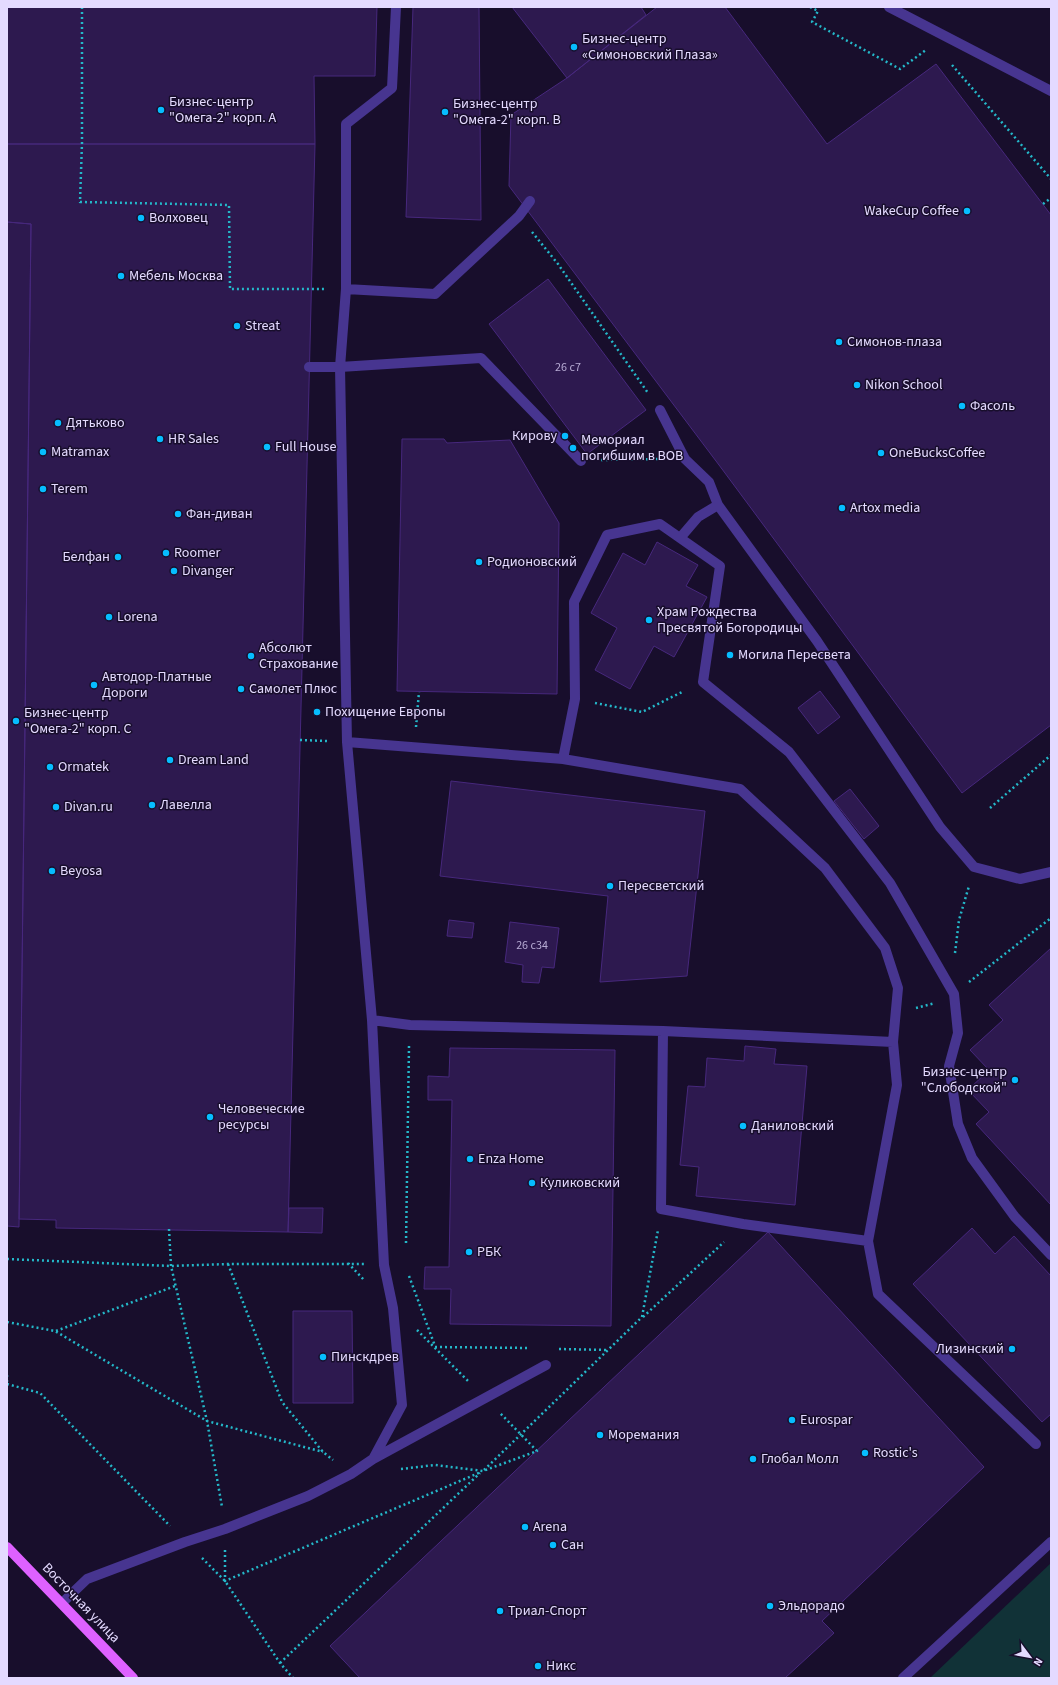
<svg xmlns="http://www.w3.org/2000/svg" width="1058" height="1685" viewBox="0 0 1058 1685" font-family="'Source Sans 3',sans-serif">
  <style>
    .green { fill: #113237 }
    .building { fill: #2d194f; stroke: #47287d }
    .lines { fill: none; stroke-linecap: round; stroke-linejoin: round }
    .path { stroke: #24b8c9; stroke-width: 2.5; stroke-dasharray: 2 3; stroke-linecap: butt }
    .minor { stroke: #473590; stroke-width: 10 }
    .major { stroke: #de61ff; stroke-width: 10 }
    .poi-dot { fill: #06bdff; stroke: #180e2c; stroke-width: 1.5 }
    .labels { text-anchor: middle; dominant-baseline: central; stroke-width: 3; stroke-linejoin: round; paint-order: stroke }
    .number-label { font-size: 12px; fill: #b6aad3 }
    .poi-label { font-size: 14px; fill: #e4daff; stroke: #180e2c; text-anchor: start }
    .street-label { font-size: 14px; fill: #e4daff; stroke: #180e2c }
  </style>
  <rect width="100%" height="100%" fill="#180e2c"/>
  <path class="green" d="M1051,1563V1678H930Z"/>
  <path class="building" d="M7,7H377L375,76H314L315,144H7V174Z
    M413,7H479L481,220L406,217Z
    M512,7H641L646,15L567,78Z
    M657,7H725L827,144L936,64L1051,215V725L962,793L722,469L509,186L511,115L567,78Z
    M7,144H315L288,1232L56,1228V1220L19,1219L31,224L7,222Z
    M7,222L31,224L19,1227L7,1226Z
    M548,279L646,410L587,454L489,324Z
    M402,439H444L447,443L510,440L559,523L557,694L397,691Z
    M657,542L698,565L686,586L707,597L674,657L654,646L630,689L595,670L617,628L591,613L623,553L645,565Z
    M820,691L840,717L818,734L798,708Z
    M451,781L705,811L687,976L600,982L608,896L440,876Z
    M850,789L879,826L864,839L834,801Z
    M449,920L474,923L472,938L447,936Z
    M510,922L559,928L554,968L542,967L539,983L522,982L523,965L505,962Z
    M1051,948V1205L976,1124L989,1112L968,1090L989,1070L970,1050L1003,1020L989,1005Z
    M745,1046L776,1049L774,1064L807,1066L795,1205L696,1196L699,1167L680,1165L688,1086L705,1087L707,1058L744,1061Z
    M450,1048L615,1050L611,1326L450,1324L451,1289H424L425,1267H449L452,1100H428V1076L449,1077Z
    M289,1208H323L322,1233L288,1232Z
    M972,1228L995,1254L1014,1236L1051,1276V1414L1042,1422L913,1284Z
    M768,1232L984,1467L822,1621L834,1633L785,1678H360L330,1646Z
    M293,1311H352L353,1403H293Z"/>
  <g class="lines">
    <path class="path" d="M82,7V143L80,202L229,205L230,289H325
      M810,7L818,11L812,22L900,69L926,50
      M952,65L1051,179
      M1043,204L1051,198
      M532,232L558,264L648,393
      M601,460L662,459
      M595,703L642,712L684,691
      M416,727L419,692
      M300,740L327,741
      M990,808L1051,755
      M955,953L959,920L969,886
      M969,982L1051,918
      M916,1008L935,1003
      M169,1229L171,1266L207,1421L222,1507
      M406,1243L409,1046
      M7,1259L171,1266L228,1264H364
      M348,1263L365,1281
      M228,1264L282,1402L323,1452L333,1460
      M409,1276L435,1346
      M643,1317L724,1242
      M7,1322L55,1331L207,1421L323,1452
      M417,1330L470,1383
      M56,1331L175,1286
      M435,1347L530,1348
      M559,1349L608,1350
      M7,1375V1384
      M7,1384L40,1393L170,1526
      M401,1469L435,1465L483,1471L537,1451L500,1413
      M484,1470L642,1317L658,1230
      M225,1550V1581L481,1472
      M202,1558L225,1581L280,1663L293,1678
      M280,1663L480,1473"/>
    <path class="minor" d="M889,7L1051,91
      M346,289L435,294L519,216L530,201
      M309,367H340L481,358L581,461
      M660,410L685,459L709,482L718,505L817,641L940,827L974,867L1020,879L1051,872
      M680,538L698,517L718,505
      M347,742L563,759L740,789L825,868L885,948L898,988L893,1042L897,1085L868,1241L878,1294L1036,1444
      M563,759L575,699L574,602L607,535L660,524L720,566L703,682L789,752L890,883L954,994L958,1033L949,1066L958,1124L972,1158L1015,1217L1051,1255
      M372,1020L410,1025L663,1031L893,1042
      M663,1031L661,1209L743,1224L868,1241
      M373,1459L546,1365
      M62,1603L87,1579L185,1542L225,1529L308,1496L351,1474L373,1459L402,1405L393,1308L384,1265L372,1020L347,742L340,367L346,289V124L392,88L396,7
      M903,1678L1051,1542"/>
    <path class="major" d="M7,1547L133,1678"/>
  </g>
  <g class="poi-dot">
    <circle cx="574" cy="47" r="4"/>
    <circle cx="161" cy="110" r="4"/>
    <circle cx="445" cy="112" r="4"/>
    <circle cx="967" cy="211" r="4"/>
    <circle cx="141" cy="218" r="4"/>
    <circle cx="121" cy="276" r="4"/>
    <circle cx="237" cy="326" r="4"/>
    <circle cx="839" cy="342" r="4"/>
    <circle cx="857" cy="385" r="4"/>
    <circle cx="962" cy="406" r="4"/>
    <circle cx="58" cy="423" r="4"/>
    <circle cx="565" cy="436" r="4"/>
    <circle cx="160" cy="439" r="4"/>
    <circle cx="267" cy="447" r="4"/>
    <circle cx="573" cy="448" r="4"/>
    <circle cx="43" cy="452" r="4"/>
    <circle cx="881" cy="453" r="4"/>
    <circle cx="43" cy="489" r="4"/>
    <circle cx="842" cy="508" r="4"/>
    <circle cx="178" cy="514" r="4"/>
    <circle cx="166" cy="553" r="4"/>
    <circle cx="118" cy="557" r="4"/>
    <circle cx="479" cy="562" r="4"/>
    <circle cx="174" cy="571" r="4"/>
    <circle cx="109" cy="617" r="4"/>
    <circle cx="649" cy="620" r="4"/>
    <circle cx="730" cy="655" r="4"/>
    <circle cx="251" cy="656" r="4"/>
    <circle cx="94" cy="685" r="4"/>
    <circle cx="241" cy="689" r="4"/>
    <circle cx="317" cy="712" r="4"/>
    <circle cx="16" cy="721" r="4"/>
    <circle cx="170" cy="760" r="4"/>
    <circle cx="50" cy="767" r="4"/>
    <circle cx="152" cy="805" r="4"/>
    <circle cx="56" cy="807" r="4"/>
    <circle cx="52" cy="871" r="4"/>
    <circle cx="610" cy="886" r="4"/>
    <circle cx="1015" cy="1080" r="4"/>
    <circle cx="210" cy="1117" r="4"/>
    <circle cx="743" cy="1126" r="4"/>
    <circle cx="470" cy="1159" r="4"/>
    <circle cx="532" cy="1183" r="4"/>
    <circle cx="469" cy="1252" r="4"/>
    <circle cx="1012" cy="1349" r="4"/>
    <circle cx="323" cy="1357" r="4"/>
    <circle cx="792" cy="1420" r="4"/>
    <circle cx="600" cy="1435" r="4"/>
    <circle cx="865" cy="1453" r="4"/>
    <circle cx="753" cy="1459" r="4"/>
    <circle cx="525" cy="1527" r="4"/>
    <circle cx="553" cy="1545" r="4"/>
    <circle cx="770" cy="1606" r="4"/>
    <circle cx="500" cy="1611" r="4"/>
    <circle cx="538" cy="1666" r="4"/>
  </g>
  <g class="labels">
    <g class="number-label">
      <text x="568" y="367">26 с7</text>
      <text x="532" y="945">26 с34</text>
    </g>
    <g class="poi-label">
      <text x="582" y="39">Бизнес-центр<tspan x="582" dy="16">«Симоновский Плаза»</tspan></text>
      <text x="169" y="102">Бизнес-центр<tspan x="169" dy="16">"Омега-2" корп. A</tspan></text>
      <text x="453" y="104">Бизнес-центр<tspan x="453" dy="16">"Омега-2" корп. B</tspan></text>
      <text x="959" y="211" text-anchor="end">WakeCup Coffee</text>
      <text x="149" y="218">Волховец</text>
      <text x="129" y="276">Мебель Москва</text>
      <text x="245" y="326">Streat</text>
      <text x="847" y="342">Симонов-плаза</text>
      <text x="865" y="385">Nikon School</text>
      <text x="970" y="406">Фасоль</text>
      <text x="66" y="423">Дятьково</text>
      <text x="557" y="436" text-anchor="end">Кирову</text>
      <text x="168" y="439">HR Sales</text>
      <text x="581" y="440">Мемориал<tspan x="581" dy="16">погибшим в ВОВ</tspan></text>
      <text x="275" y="447">Full House</text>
      <text x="51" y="452">Matramax</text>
      <text x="889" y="453">OneBucksCoffee</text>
      <text x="51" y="489">Terem</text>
      <text x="850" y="508">Artox media</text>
      <text x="186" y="514">Фан-диван</text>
      <text x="174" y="553">Roomer</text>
      <text x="110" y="557" text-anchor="end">Белфан</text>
      <text x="487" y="562">Родионовский</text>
      <text x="182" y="571">Divanger</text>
      <text x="657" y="612">Храм Рождества<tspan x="657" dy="16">Пресвятой Богородицы</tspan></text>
      <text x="117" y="617">Lorena</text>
      <text x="259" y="648">Абсолют<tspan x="259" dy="16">Страхование</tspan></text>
      <text x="738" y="655">Могила Пересвета</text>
      <text x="102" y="677">Автодор-Платные<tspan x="102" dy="16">Дороги</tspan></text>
      <text x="249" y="689">Самолет Плюс</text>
      <text x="325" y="712">Похищение Европы</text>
      <text x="24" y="713">Бизнес-центр<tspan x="24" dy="16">"Омега-2" корп. C</tspan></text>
      <text x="178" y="760">Dream Land</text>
      <text x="58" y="767">Ormatek</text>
      <text x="160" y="805">Лавелла</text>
      <text x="64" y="807">Divan.ru</text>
      <text x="60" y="871">Beyosa</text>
      <text x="618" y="886">Пересветский</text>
      <text x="1007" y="1072" text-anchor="end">Бизнес-центр<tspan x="1007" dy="16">"Слободской"</tspan></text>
      <text x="218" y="1109">Человеческие<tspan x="218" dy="16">ресурсы</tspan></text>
      <text x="751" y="1126">Даниловский</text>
      <text x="478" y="1159">Enza Home</text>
      <text x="540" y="1183">Куликовский</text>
      <text x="477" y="1252">РБК</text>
      <text x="1004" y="1349" text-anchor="end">Лизинский</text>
      <text x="331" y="1357">Пинскдрев</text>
      <text x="800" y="1420">Eurospar</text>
      <text x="608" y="1435">Моремания</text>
      <text x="873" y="1453">Rostic's</text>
      <text x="761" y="1459">Глобал Молл</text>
      <text x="533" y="1527">Arena</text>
      <text x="561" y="1545">Сан</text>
      <text x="778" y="1606">Эльдорадо</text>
      <text x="508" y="1611">Триал-Спорт</text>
      <text x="546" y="1666">Никс</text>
    </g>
    <g class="street-label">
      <text transform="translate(81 1603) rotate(46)">Восточная улица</text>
    </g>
  </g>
  <rect width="1058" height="1685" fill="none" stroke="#e4daff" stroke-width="16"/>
  <g transform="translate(1030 1657) rotate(122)" stroke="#180e2c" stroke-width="3" paint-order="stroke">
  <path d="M0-3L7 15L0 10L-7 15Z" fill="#e4daff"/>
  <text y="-6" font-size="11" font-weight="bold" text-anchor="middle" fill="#e4daff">N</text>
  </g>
</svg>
